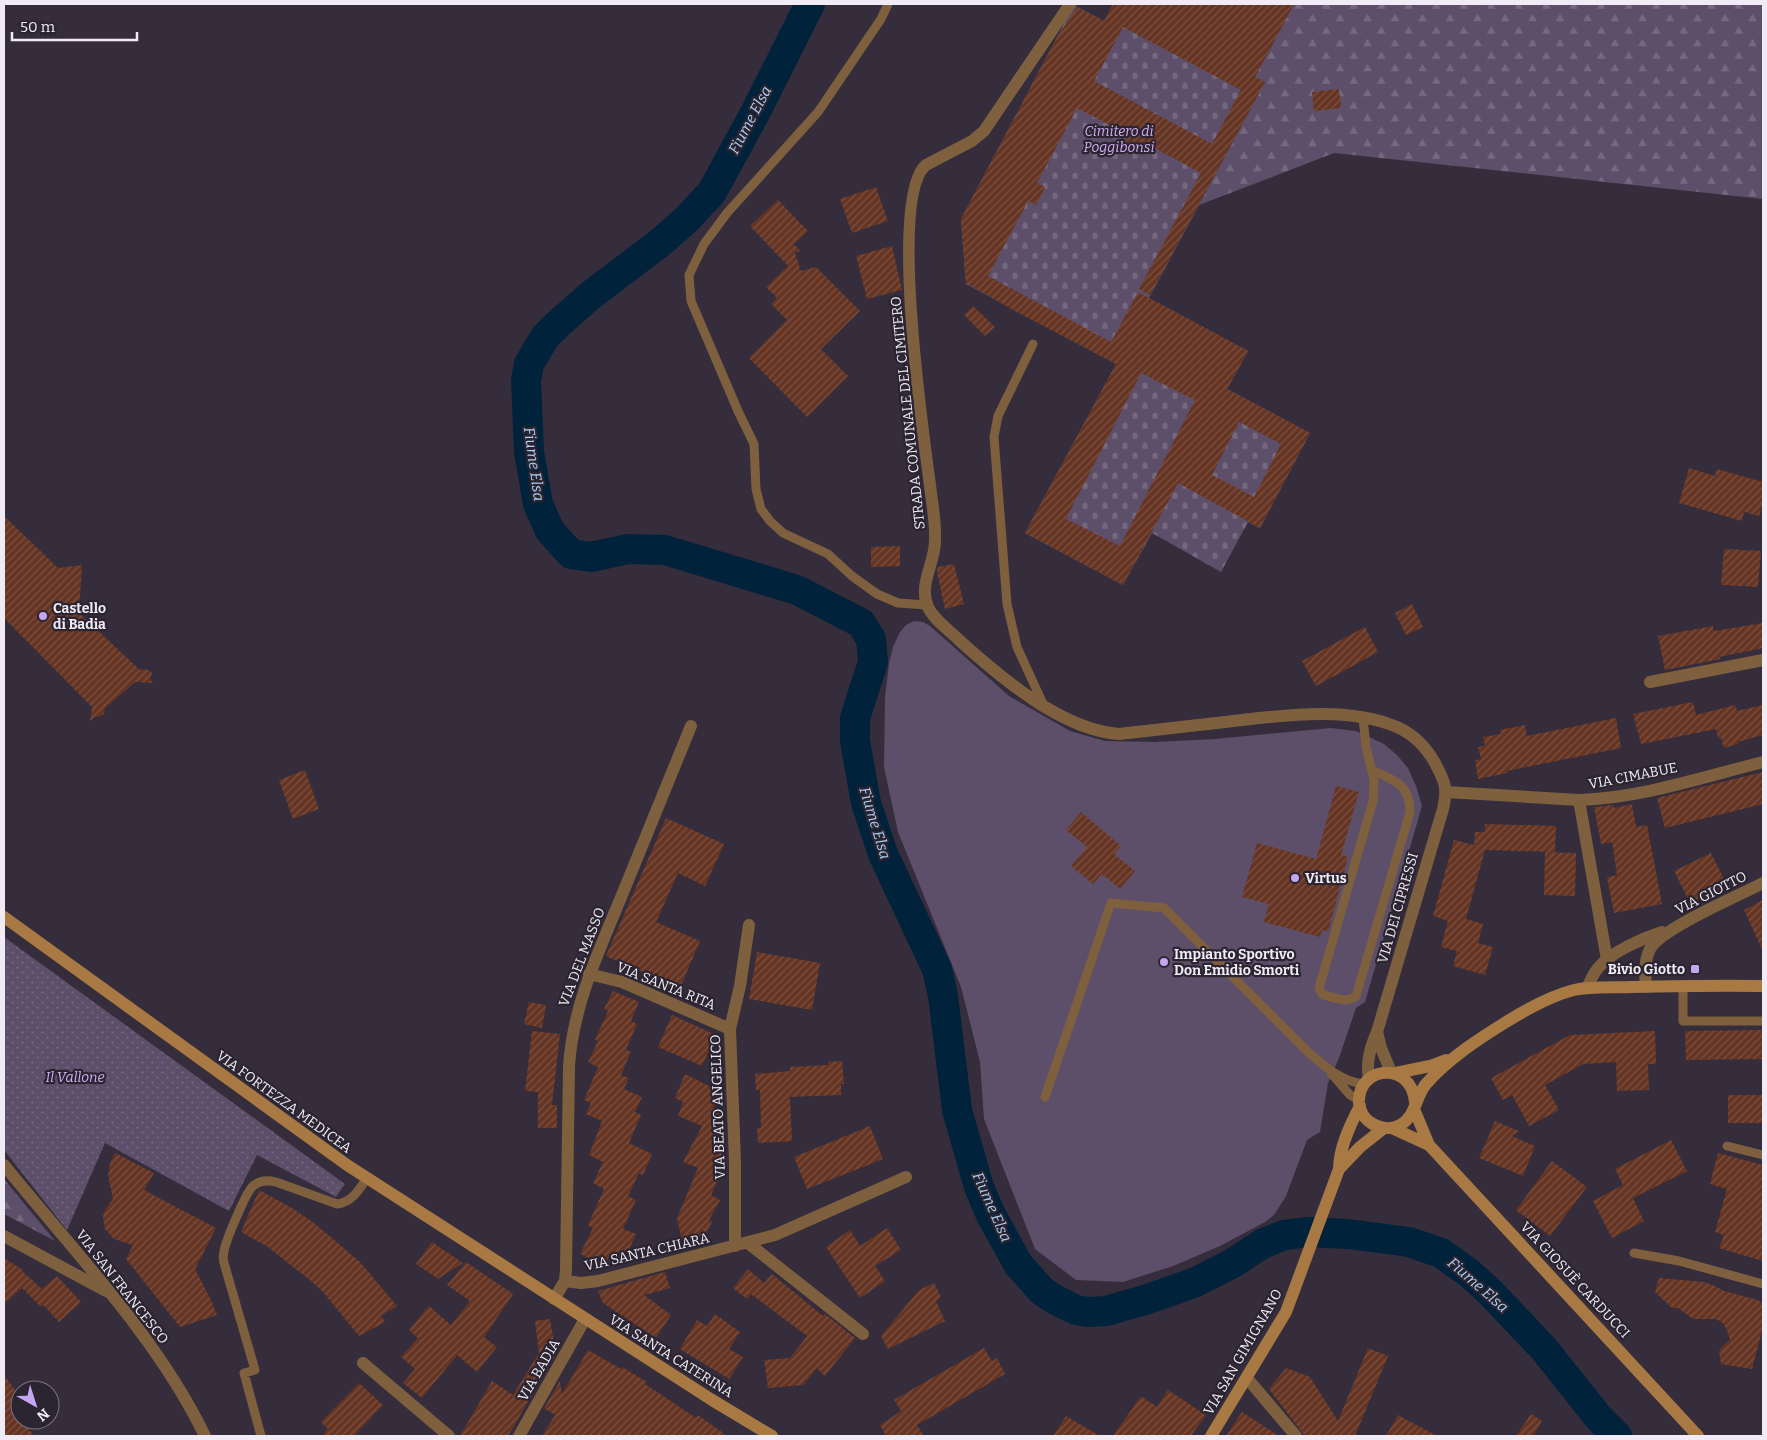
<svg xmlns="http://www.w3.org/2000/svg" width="1767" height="1440" viewBox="0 0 1767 1440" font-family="Bitter,serif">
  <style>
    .forest { fill: url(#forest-firs) }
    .cemetery { fill: url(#cemetery-stones) }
    .park { fill: url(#park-dots) }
    .pitch { fill: #5d4e69 }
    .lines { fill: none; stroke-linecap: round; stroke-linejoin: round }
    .river { stroke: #01223b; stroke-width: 30 }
    .building { fill: url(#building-hatch); fill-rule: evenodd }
    .service { stroke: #7e603f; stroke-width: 9 }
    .minor { stroke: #7e603f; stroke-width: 12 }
    .secondary { stroke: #a87943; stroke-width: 12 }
    .poi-dot { fill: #c5a6f0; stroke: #2b2431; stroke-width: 2 }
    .labels { text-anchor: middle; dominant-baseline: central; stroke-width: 4.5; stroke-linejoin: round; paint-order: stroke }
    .park-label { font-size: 14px; font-style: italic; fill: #d4adf4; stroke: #2b2431 }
    .street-label { font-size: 14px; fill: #f0ebf4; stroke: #2b2431 }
    .poi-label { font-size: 14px; font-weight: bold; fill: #f0ebf4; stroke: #2b2431; text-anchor: start }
    .water-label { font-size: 15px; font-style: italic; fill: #abd2f4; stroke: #2b2431 }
  </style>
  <defs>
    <pattern id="forest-firs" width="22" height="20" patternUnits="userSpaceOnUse" patternTransform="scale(1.25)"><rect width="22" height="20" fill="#5d4e69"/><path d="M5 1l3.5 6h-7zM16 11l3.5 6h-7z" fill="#75687f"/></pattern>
    <pattern id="cemetery-stones" width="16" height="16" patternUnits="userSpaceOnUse" patternTransform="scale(1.25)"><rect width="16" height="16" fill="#5d4e69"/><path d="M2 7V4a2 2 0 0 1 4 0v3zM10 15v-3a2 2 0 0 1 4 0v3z" fill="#75687f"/></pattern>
    <pattern id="park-dots" width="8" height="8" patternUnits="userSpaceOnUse" patternTransform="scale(1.25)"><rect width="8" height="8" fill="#5d4e69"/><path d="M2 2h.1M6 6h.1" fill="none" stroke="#75687f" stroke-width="1.8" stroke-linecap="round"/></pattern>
    <pattern id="building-hatch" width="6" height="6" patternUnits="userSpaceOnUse" patternTransform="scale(1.25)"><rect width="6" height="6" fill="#653422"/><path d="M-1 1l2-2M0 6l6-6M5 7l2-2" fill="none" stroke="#7b5243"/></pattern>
  </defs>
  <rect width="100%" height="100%" fill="#352d3b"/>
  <path class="forest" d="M1294,4H1763V199L1334,153L1199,205L1265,82L1255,77Z
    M4,1179L55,1241L4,1214Z"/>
  <path class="cemetery" d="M1113,4H1294L1255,77L1265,82L1149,298L1248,351L1227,389L1310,433L1260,528L1248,522L1221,572L1152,533L1123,585L1025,533L1116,364L966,284L961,219L1074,5L1104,21Z"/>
  <path class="park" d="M4,937L345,1184L336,1197L257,1155L229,1211L105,1143L67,1230L4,1150Z"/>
  <path class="pitch" d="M914,621L923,622L930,626L1009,696L1070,731L1105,741L1156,742L1215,739L1331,728L1356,731L1384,744L1397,755L1408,768L1416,786L1422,806L1365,1002L1356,1008L1339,1058L1328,1083L1320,1132L1307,1140L1286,1196L1274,1215L1265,1222L1220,1246L1173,1266L1123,1282L1076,1280L1035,1249L984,1119L980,1062L961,987L898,832L884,767L885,698L889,663L893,647L900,632L906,625Z"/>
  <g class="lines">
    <path class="river" d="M810,4L755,113L712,192L687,219L661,242L591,295L558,324L545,337L529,364L526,380L529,452L538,504L550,531L571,554L591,557L628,549L665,550L797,590L861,623L871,639L873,662L855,718V741L866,803L883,854L937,969L943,996L957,1110L979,1187L990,1213L1018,1264L1042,1291L1054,1299L1076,1310L1088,1312L1106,1311L1148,1299L1196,1282L1233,1263L1262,1244L1284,1235L1308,1232L1348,1234L1409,1242L1441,1253L1469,1273L1490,1292L1544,1349L1599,1418L1617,1436"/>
  </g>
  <path class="building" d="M1113,4H1294L1255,77L1265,82L1150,295L1139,289L1201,173L1149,145L1145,153L1124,142L1128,135L1077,108L1037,183L1045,187L1036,205L1028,201L988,276L1111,342L1138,292L1248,351L1227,389L1310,433L1260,528L1178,483L1123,585L1025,533L1116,364L1013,310L966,283L961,219L1057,37L1077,7L1104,21ZM1123,27L1241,90L1212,144L1094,81ZM1141,373L1195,400L1120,546L1066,519ZM1239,422L1281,444L1254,497L1212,475Z
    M1339,89L1341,108L1314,111L1312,92Z
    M876,187L888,221L852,233L840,199Z
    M778,200L808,231L794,244L800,251L795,253L801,271L816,267L860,311L821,349L848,376L807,417L749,358L787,320L771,304L777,298L766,287L788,266L750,226Z
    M892,246L902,290L867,299L856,256Z
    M973,306L995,327L985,336L964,315Z
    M1689,468L1715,476L1717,469L1763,482V503L1759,516L1744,512L1742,521L1679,503Z
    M4,516L58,568L82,565L79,613L140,670L145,669L152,672L150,680L154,683L135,682L105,708L104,714L97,717L96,716L90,721L92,707L4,618Z
    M900,546V566L871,567V547Z
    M1724,549L1761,551L1758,587L1721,585Z
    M954,564L964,604L945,609L937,572L938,567Z
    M1412,604L1423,627L1406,635L1395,613Z
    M1763,623V648L1719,657L1720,659L1665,670L1658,636L1713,626L1714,631Z
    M1365,627L1378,652L1316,686L1302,661Z
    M1693,702L1696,715L1735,705L1737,711L1763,705V735L1738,742V744L1724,748L1721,738H1718L1716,729L1641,744L1633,714Z
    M1616,718L1621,748L1507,771V773L1478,779L1475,760L1481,759L1478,747L1485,746L1483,737L1501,734L1500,730L1525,725L1527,736Z
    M305,770L319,809L293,819L279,780Z
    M1763,772V804L1665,828L1657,798Z
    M1336,786L1359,792L1341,855L1348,857L1328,932L1322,930L1320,937L1264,922L1269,904L1242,897L1257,843L1316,859Z
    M1632,804L1636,827L1647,825L1662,904L1614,913L1607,877L1617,875L1612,842L1601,844L1594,807L1614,805V808Z
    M1081,812L1121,846L1114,854L1135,871L1120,889L1102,874L1093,884L1071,866L1087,847L1066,830Z
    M666,818L724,844L705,886L678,873L656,922L700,941L680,988L606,956Z
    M1485,824L1556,826L1555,852L1485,850L1466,919L1483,924L1478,943L1493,947L1485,975L1453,966L1457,951L1441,947L1448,921L1433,916L1454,840L1474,845L1475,832H1485Z
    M1545,852L1576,853L1575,896L1544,895Z
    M1711,853L1727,885L1690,903L1674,871Z
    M1763,900V951L1744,910Z
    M757,952L820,963L812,1010L749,999Z
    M613,991L639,1002L631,1021L637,1024L626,1050L631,1052L621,1075L629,1078L624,1089L642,1097L635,1112L641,1115L629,1143L652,1154L643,1175L639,1173L628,1196L636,1200L623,1229L636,1234L624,1261L610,1254L605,1266L580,1254L593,1228L588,1225L604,1189L593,1183L603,1162L589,1155L602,1121L586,1114L591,1103L584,1100L598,1067L588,1062L598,1041L595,1040L608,1011L604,1009Z
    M529,1002L546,1005L542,1028L524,1024Z
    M672,1015L716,1035L702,1066L658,1047Z
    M1763,1030V1059L1686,1060L1685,1031Z
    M532,1031L560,1034L552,1105H557V1128H538V1092L525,1091Z
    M1655,1031L1656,1064H1648L1649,1090L1617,1091L1616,1062L1583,1064L1545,1085L1559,1110L1529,1126L1512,1095L1503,1100L1491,1078L1570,1035Z
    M842,1061L844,1084H841V1095L790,1097L792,1141L758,1143L757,1128H761L760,1090H756L755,1074L790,1071V1067L828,1065V1062Z
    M685,1074L721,1092L713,1108L725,1114L718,1130L726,1134V1142L721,1156L727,1158V1160L711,1195L720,1200L709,1220L712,1222L705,1235L682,1240L677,1218L698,1168L683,1162L702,1126L678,1116L683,1102L675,1098Z
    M1728,1095H1763V1123H1728Z
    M1495,1121L1519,1131L1512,1136L1535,1146L1523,1176L1479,1158Z
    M870,1126L883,1159L807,1189L794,1157Z
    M1671,1140L1687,1171L1633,1198L1644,1221L1612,1238L1593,1201L1623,1185L1615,1169Z
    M115,1153L154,1173L144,1190L216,1228L195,1269L211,1300L217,1315L180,1327L126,1259L133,1245L114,1239L105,1229L103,1216L105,1210L113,1199L108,1175L110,1164Z
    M1718,1153L1763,1165V1261L1719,1248L1724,1235L1715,1232L1727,1189L1710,1184Z
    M1552,1161L1587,1187L1550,1236L1516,1210Z
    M259,1190L292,1208L314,1223L360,1262L397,1306L381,1316L385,1322L359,1336L323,1292L311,1281L268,1247L241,1232Z
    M887,1228L901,1250L875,1266L885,1281L860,1298L826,1247L850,1230L860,1246Z
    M432,1242L463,1263L438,1279L416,1264Z
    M4,1258L23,1270L22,1271L42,1289L57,1276L81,1302L59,1322L43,1305L41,1307L22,1288L4,1304Z
    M466,1262L513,1294L484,1337L497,1347L477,1372L457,1355L422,1398L403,1383L415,1369L401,1357L418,1338L409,1330L429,1306L451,1325L470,1301L447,1285Z
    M748,1269L764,1283L772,1274L823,1316L825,1314L855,1338L825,1376L817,1368L803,1385L768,1388L764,1360L790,1358L807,1336L751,1294L747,1299L733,1288Z
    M665,1272L670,1288L644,1295L671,1315L656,1338L603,1303L598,1291Z
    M1659,1278L1704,1282L1713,1285L1724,1291L1758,1300L1763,1304V1327L1752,1369L1721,1364L1719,1351L1723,1346L1730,1340L1726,1328L1722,1322L1715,1319H1693L1678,1308H1672L1655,1292Z
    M934,1283L941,1297L936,1301L945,1321L888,1349L881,1336L919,1290Z
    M715,1314L740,1332L729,1349L743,1357L729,1379L680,1349L697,1320L707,1326Z
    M550,1319L556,1354L508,1436H460L492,1381L513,1395L539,1353L535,1321Z
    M984,1348L992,1361L997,1358L1005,1374L917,1425L924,1436H886L880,1425L901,1411L894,1400Z
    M1368,1348L1388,1356L1355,1436H1305L1269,1389L1286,1368L1310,1377L1338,1421Z
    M588,1350L621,1369L622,1367L647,1382L645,1384L696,1418L698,1415L727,1436H542L555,1415L544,1408L560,1381L562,1394Z
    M4,1375L20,1397V1420H22L34,1436H4Z
    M359,1383L383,1405L354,1436H322L328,1429L321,1422Z
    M1168,1390L1206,1415L1191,1436H1113L1141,1396L1157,1407Z
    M1242,1412L1279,1436H1226Z
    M1531,1414L1542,1421L1533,1436H1516Z
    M1398,1415L1437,1436H1386Z
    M1066,1416L1100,1436H1053Z"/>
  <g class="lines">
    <path class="service" d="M888,4L881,19L818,112L727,213L704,244L689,275L691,301L738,411L754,444L756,489L761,509L770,521L783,533L828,554L852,576L877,594L898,603L927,605
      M1033,344L998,416L994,437L1007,604L1017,647L1044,706
      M1363,718L1366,747L1374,780L1373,801L1319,988L1323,995C1334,997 1347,1004 1356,996L1410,812C1410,784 1394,780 1372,770
      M1683,986V1021H1763
      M1331,1073L1350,1095L1359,1100
      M1045,1097L1111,903L1164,908L1309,1053C1325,1067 1343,1082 1364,1084
      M1727,1146L1763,1155
      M1634,1253L1679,1261L1763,1284
      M261,1436L244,1373L255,1370L224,1263C223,1259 223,1255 224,1251C226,1240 246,1192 253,1186C260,1180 268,1180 276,1182L337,1204C352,1202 359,1190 367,1178"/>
    <path class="minor" d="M1070,4L984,131L972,141L926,165C889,196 923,433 930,485C932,503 936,523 935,541C935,563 918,585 928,607C934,620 949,630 959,640C1000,677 1062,730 1119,734C1154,730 1190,726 1225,722C1278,716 1347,705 1397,727C1415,735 1426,747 1435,763C1445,782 1448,788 1443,809L1377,1032C1370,1048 1366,1062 1369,1079
      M1650,682L1763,660
      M1447,792L1579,800C1641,798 1703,777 1763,762
      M1579,800L1607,960
      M589,974L622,982L730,1029
      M1646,987C1645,974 1644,961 1650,949C1660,929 1740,895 1763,883
      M1587,988C1590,981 1593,974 1598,968C1611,952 1643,938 1662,932
      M1377,1032L1381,1048L1391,1072
      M4,1165C72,1249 158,1338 205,1436
      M4,1236L106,1291
      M748,1243L863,1334
      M735,1246V1162L730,1029L740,986L749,925
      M565,1281L581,1283L598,1281L775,1235L906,1177
      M554,1299L565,1281L566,1270L569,1066C573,1005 599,951 622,895C645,839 668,783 691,726
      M363,1363L449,1436
      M1247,1378L1296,1436
      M519,1436L585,1319"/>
    <path class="secondary" d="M4,917L347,1165L712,1400L772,1436
      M1396,1073L1430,1066L1446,1060
      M1415,1102C1411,1060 1358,1066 1359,1102C1360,1122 1383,1134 1400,1125C1416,1117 1415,1097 1426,1084C1448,1059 1477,1040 1506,1022C1527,1009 1550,996 1574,990C1592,986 1613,988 1631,987C1675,986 1719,985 1763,986
      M1414,1109L1429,1145L1698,1436
      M1392,1128L1429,1145
      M1339,1169L1360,1147L1384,1128
      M1211,1436L1286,1312L1339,1169C1339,1148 1350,1125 1360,1106"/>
  </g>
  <g class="poi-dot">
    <circle cx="43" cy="616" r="5"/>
    <circle cx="1295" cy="878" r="5"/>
    <circle cx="1164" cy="962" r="5"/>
    <rect x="1690" y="964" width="10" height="10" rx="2.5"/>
  </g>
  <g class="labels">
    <g class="park-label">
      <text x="1119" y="131">Cimitero di<tspan x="1119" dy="16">Poggibonsi</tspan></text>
      <text x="75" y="1077">Il Vallone</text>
    </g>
    <g class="street-label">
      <text transform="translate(908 413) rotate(-96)">STRADA COMUNALE DEL CIMITERO</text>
      <text transform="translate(1633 776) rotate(-11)">VIA CIMABUE</text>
      <text transform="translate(1711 893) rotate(-27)">VIA GIOTTO</text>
      <text transform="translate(1398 908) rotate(-74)">VIA DEI CIPRESSI</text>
      <text transform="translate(582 957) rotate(-69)">VIA DEL MASSO</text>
      <text transform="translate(666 986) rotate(22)">VIA SANTA RITA</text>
      <text transform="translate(284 1102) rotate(36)">VIA FORTEZZA MEDICEA</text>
      <text transform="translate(718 1107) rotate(-92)">VIA BEATO ANGELICO</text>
      <text transform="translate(647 1252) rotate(-13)">VIA SANTA CHIARA</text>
      <text transform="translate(1575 1280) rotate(47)">VIA GIOSUÈ CARDUCCI</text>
      <text transform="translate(122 1287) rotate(52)">VIA SAN FRANCESCO</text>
      <text transform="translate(1243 1352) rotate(-60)">VIA SAN GIMIGNANO</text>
      <text transform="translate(671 1356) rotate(32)">VIA SANTA CATERINA</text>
      <text transform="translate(539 1370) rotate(-60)">VIA BADIA</text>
    </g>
    <g class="poi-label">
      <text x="53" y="608">Castello<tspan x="53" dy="16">di Badia</tspan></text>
      <text x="1305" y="878">Virtus</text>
      <text x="1174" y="954">Impianto Sportivo<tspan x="1174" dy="16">Don Emidio Smorti</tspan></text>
      <text x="1685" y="969" text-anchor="end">Bivio Giotto</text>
    </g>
    <g class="water-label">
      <text transform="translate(750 120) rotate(-62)">Fiume Elsa</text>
      <text transform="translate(534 464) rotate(82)">Fiume Elsa</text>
      <text transform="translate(875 823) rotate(73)">Fiume Elsa</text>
      <text transform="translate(992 1207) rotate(66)">Fiume Elsa</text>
      <text transform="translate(1478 1285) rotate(41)">Fiume Elsa</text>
    </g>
  </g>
  <rect width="1767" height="1440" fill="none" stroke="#f0ebf4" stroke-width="10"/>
  <g transform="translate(35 1405) rotate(141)"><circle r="24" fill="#2b2431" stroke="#7a747f"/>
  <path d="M0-4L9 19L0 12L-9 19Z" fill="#c5a6f0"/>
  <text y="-8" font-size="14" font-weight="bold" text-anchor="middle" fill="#f0ebf4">N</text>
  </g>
  <path d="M12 32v8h125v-8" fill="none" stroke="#f0ebf4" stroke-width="2.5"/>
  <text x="20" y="32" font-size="15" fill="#f0ebf4" stroke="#2b2431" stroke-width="4" paint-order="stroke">50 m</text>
</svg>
